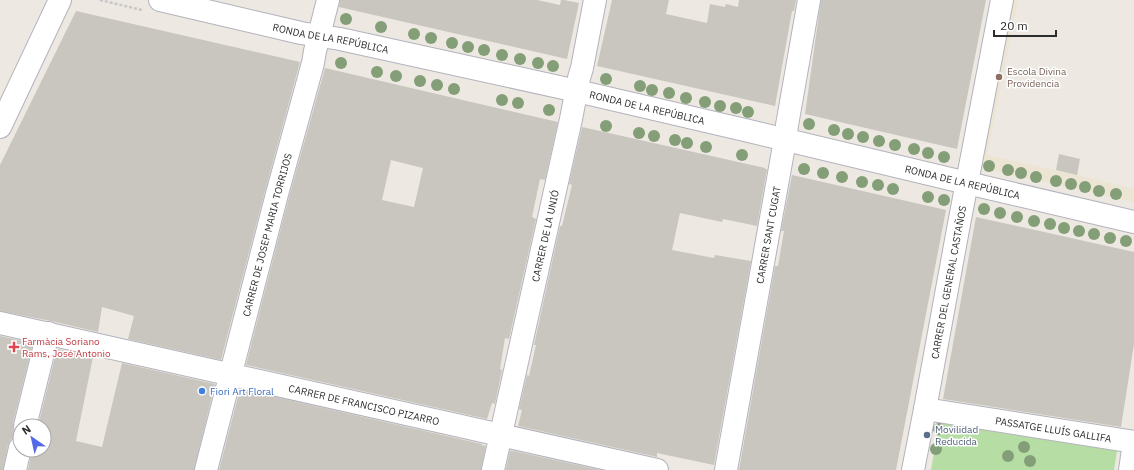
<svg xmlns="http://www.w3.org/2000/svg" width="1134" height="470" viewBox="0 0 1134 470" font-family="'IBM Plex Sans',sans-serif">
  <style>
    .education { fill: #ece5d3 }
    .green { fill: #b5dda4 }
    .plaza { fill: #dedbd8 }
    .building { fill: #c9c6bf; fill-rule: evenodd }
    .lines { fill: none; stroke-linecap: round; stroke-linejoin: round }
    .street-casing { stroke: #b2b3bc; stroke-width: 24 }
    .secondary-casing { stroke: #b2b3bc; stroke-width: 24 }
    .path { stroke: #c8c8c8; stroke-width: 2.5; stroke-dasharray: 3 2; stroke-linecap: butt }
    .street { stroke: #fff; stroke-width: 22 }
    .secondary { stroke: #fff; stroke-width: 22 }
    .tree { fill: #849f78 }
    .education-dot { fill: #8d6e63; stroke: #fff; stroke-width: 1.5 }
    .health-dot { fill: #e0444e; stroke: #fff; stroke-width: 1.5 }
    .shop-dot { fill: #3f7fe0; stroke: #fff; stroke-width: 1.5 }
    .service-dot { fill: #5c6f8a; stroke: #fff; stroke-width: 1.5 }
    .labels { text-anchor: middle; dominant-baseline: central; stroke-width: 3; stroke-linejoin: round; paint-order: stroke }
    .street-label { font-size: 10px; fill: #2d2d2d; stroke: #fff }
    .education-label { font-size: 10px; fill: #785e54; stroke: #fff; text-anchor: start }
    .health-label { font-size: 10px; fill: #be3a42; stroke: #fff; text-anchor: start }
    .shop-label { font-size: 10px; fill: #366cbe; stroke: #fff; text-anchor: start }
    .service-label { font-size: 10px; fill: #4e5e75; stroke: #fff; text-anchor: start }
  </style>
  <rect width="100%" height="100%" fill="#ede8e1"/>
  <path class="education" d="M1011,0H1018L987,155L1077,175L1134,189V202L990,170L985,167L982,163Z"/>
  <path class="green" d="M939,423L1117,451L1114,470H931Z"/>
  <path class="plaza" d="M509,446L625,470H503Z"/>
  <path class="building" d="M340,0H537L560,5L561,0H564L579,3L567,59L339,7Z
    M612,0H669L666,14L707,23L710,4L725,7L726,4L738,7L739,0H796L794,11H792L775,106L597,66Z
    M821,0H986L957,149L805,114Z
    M76,11L300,62L265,191L221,360L128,339L134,316L102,307L98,332L51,321L0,311V165Z
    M325,68L558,122L545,180L540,179L532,217L536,219L509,339L505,338L500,369L502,370L495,404L492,403L487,419L246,365L289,197ZM391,160L423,168L414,207L382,200Z
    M582,127L765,168V169H767L757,226L723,219L722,222L680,213L672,250L714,258L715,255L751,261L714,465L657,453V457L518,426L522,410L519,409L527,375L529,376L536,345H534L560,226H562L572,185L569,184Z
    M1059,154L1080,159L1077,175L1056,170Z
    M792,175L946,210L896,470H739L775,266H778L784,231H781Z
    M976,217L1134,252V344L1121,427L943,399Z
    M0,336L33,343L13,423V430L18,436L11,439L8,445L3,470H0Z
    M57,349L93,357L76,441L102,447L122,363L215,384L194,470H28L32,450H44V426H38Z
    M240,389L482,444V445L486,446L481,470H219Z
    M510,451L513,452V451L600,470H506Z"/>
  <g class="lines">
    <defs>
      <g id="street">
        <path d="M0,127L60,0"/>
        <path id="s1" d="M0,323L657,470"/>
        <path id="s2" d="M925,409L1134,442"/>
        <path d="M25,426L48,333"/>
        <path d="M15,470L20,448"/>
        <path id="s3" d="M206,470L277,194L313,63L315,51L328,0"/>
        <path id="s4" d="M493,470L571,119L579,78L582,68L595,0"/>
        <path id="s5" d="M726,470L785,140L787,125L809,0"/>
        <path id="s6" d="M913,470L925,409L959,224L1002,0"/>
        <path d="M1130,470L1134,443"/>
      </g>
      <g id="secondary">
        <path id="s7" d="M160,0L301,33L340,39L577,91L749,131L967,183L1134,222"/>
      </g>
    </defs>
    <use href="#street" class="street-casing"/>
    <use href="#secondary" class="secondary-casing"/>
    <path class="path" d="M100,0L142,10"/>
    <use href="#street" class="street"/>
    <use href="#secondary" class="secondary"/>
  </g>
  <g class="tree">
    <circle cx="346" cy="19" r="6"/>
    <circle cx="381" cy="27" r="6"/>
    <circle cx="414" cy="34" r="6"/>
    <circle cx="431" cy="38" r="6"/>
    <circle cx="452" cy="43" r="6"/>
    <circle cx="468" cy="47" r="6"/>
    <circle cx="484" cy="50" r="6"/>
    <circle cx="502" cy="55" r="6"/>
    <circle cx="520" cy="59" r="6"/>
    <circle cx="341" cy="63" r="6"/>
    <circle cx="538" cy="63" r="6"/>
    <circle cx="553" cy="66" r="6"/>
    <circle cx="377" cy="72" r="6"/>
    <circle cx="396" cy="76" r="6"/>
    <circle cx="606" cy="79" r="6"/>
    <circle cx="420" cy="81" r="6"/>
    <circle cx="437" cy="85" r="6"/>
    <circle cx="640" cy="86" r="6"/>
    <circle cx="454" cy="89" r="6"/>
    <circle cx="652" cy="90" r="6"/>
    <circle cx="669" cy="93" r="6"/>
    <circle cx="686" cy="98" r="6"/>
    <circle cx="502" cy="100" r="6"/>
    <circle cx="705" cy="102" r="6"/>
    <circle cx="518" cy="103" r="6"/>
    <circle cx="720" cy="106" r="6"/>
    <circle cx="736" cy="108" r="6"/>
    <circle cx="549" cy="110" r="6"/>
    <circle cx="748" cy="112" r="6"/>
    <circle cx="809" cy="124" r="6"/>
    <circle cx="606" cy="126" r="6"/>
    <circle cx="834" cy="130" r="6"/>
    <circle cx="639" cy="133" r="6"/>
    <circle cx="848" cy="134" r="6"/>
    <circle cx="654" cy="136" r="6"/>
    <circle cx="863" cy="137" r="6"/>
    <circle cx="675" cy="140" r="6"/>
    <circle cx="879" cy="141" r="6"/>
    <circle cx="687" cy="143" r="6"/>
    <circle cx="895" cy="145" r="6"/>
    <circle cx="706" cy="147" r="6"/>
    <circle cx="914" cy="149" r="6"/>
    <circle cx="928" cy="153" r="6"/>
    <circle cx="742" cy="155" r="6"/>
    <circle cx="944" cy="157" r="6"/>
    <circle cx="989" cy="166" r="6"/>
    <circle cx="804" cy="169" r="6"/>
    <circle cx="1008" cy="170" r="6"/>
    <circle cx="823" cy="173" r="6"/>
    <circle cx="1021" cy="173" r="6"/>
    <circle cx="842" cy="177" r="6"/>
    <circle cx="1036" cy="177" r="6"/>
    <circle cx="1056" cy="181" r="6"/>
    <circle cx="862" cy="182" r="6"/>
    <circle cx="1071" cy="184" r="6"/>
    <circle cx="878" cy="185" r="6"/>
    <circle cx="1085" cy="187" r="6"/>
    <circle cx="893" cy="189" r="6"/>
    <circle cx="1099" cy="191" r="6"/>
    <circle cx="1116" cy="194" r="6"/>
    <circle cx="928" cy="197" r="6"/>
    <circle cx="944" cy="200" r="6"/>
    <circle cx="984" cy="209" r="6"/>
    <circle cx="1000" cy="213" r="6"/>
    <circle cx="1017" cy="217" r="6"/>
    <circle cx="1034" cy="221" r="6"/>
    <circle cx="1050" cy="224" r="6"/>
    <circle cx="1064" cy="228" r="6"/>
    <circle cx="1079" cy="231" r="6"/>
    <circle cx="1094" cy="234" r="6"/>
    <circle cx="1110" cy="238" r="6"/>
    <circle cx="1126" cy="241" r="6"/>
    <circle cx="939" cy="429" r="6"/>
    <circle cx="1024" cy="447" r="6"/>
    <circle cx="936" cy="449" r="6"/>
    <circle cx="1008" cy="456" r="6"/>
    <circle cx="1030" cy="461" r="6"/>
  </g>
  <circle class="education-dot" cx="999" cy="77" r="4"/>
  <path class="health-dot" d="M12 341h4v4h4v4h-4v4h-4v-4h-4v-4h4z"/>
  <circle class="shop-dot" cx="202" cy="391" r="4"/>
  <circle class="service-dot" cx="927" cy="435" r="4"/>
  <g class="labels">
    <g class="street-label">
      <text stroke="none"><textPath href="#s7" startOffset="175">RONDA DE LA REPÚBLICA</textPath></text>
      <text stroke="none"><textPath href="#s7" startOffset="499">RONDA DE LA REPÚBLICA</textPath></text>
      <text stroke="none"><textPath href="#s7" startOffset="823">RONDA DE LA REPÚBLICA</textPath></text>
      <text stroke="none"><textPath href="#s3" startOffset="243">CARRER DE JOSEP MARIA TORRIJOS</textPath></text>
      <text stroke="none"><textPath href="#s4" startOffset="240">CARRER DE LA UNIÓ</textPath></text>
      <text stroke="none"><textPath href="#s5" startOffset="239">CARRER SANT CUGAT</textPath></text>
      <text stroke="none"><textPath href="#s6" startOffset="191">CARRER DEL GENERAL CASTAÑOS</textPath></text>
      <text stroke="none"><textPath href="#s1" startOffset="373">CARRER DE FRANCISCO PIZARRO</textPath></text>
      <text stroke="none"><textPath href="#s2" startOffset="130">PASSATGE LLUÍS GALLIFA</textPath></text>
    </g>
    <g class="education-label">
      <text x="1007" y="71">Escola Divina<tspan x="1007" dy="12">Providencia</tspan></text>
    </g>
    <g class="health-label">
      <text x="22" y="341">Farmàcia Soriano<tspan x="22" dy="12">Rams, José Antonio</tspan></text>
    </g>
    <g class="shop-label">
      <text x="210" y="391">Fiori Art Floral</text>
    </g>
    <g class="service-label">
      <text x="935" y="429">Movilidad<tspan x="935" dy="12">Reducida</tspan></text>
    </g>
  </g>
  <g transform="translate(32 438) rotate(326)"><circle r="19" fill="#ffffff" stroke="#ababab"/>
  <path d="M0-3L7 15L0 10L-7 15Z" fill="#5369e8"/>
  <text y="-6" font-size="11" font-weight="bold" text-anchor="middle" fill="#2d2d2d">N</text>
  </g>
  <path d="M994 30v6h62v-6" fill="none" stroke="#2d2d2d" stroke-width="2"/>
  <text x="1000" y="30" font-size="12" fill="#2d2d2d" stroke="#ffffff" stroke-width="3" paint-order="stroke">20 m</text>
</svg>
